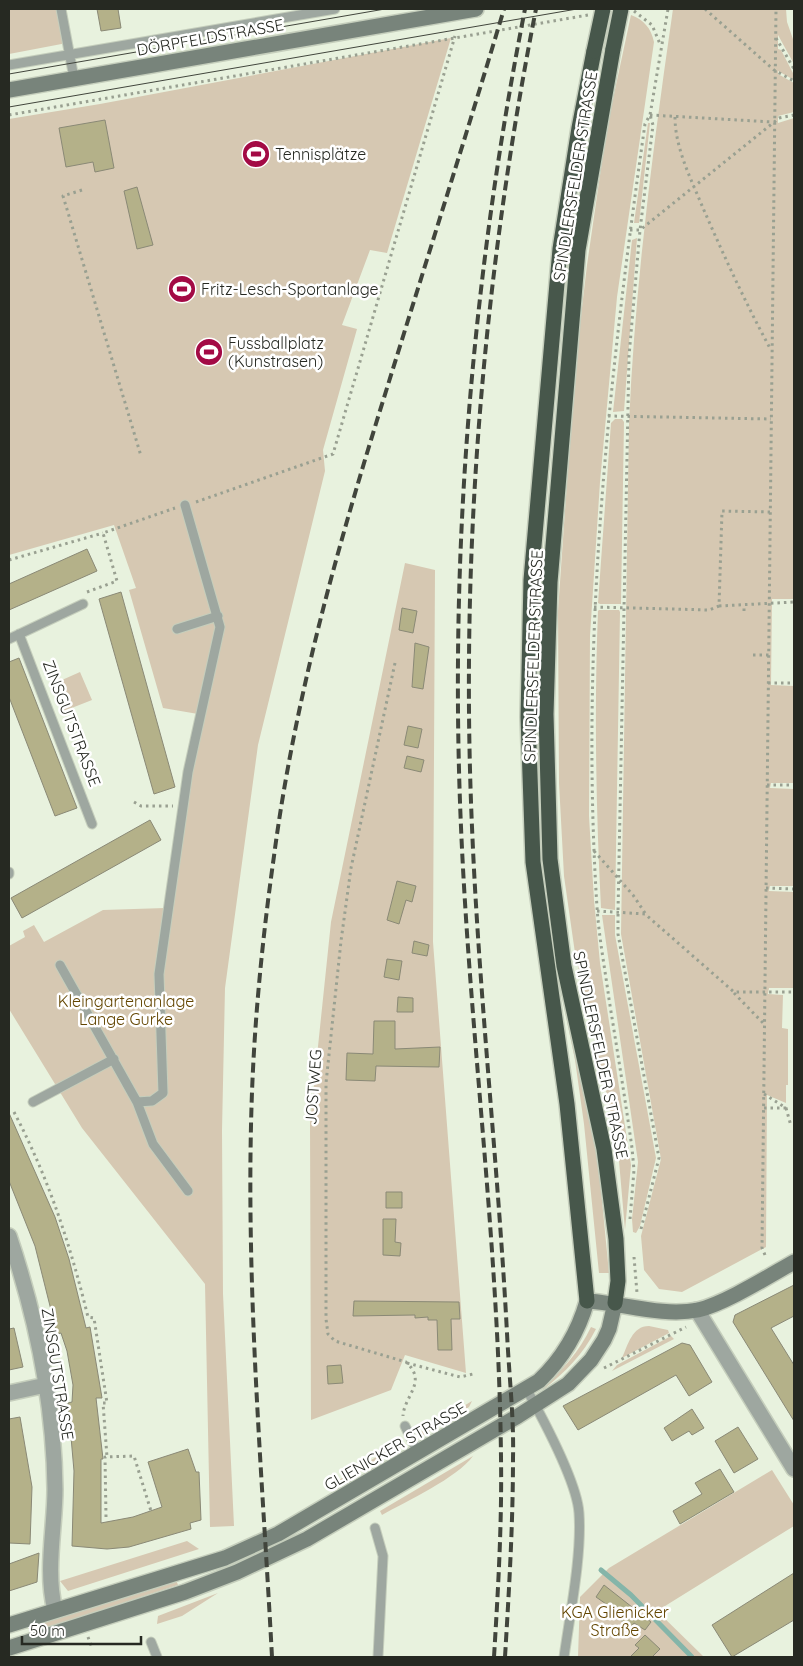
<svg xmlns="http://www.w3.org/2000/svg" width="803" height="1666" viewBox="0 0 803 1666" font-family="Quicksand,sans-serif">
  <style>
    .green { fill: #d6c8b2 }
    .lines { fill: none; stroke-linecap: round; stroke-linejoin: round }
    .stream { stroke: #84b5a9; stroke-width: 5 }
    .building { fill: #b4b189; stroke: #8a8976 }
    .lane-casing { stroke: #c5cebc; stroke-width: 11 }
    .street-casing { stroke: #c5cebc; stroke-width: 18 }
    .secondary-casing { stroke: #c5cebc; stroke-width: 18 }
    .highway-casing { stroke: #c5cebc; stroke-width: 18 }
    .path { stroke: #99a091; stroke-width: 3; stroke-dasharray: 2.5 4; stroke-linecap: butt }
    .lane { stroke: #9ea7a0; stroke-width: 9 }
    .street { stroke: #9ea7a0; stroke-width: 15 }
    .secondary { stroke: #78847b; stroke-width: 15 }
    .highway { stroke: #47574b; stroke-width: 15 }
    .tram { stroke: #41453c; stroke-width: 1 }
    .rail { stroke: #41453c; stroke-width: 4; stroke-dasharray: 10 5; stroke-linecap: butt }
    .highway-bridge-casing { stroke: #c5cebc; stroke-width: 18; stroke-linecap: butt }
    .highway-bridge { stroke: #47574b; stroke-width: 15 }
    .labels { text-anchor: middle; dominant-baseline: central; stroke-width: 5; stroke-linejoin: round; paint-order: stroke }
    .street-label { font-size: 16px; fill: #262922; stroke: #fff }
    .poi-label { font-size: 16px; fill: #262922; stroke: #fff; text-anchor: start }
    .park-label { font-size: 16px; fill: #634500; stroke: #fff }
  </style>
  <rect width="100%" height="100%" fill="#e8f2de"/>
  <path class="green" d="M9,9H66L72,42L9,54Z
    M673,9H786L787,22L794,42V64L778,35V49L781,50L794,75V80L778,71V74L794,83V112L778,116V123L794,118V599H772L771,685L794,686V783H771L770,788L794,789V886H770L769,891L794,892V988H769L768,994L783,995L782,1028L788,1029V1085H786V1103L767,1095L766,1247L682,1292L659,1289L644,1270L641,1236L661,1159L621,934L629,424C635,284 653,147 673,9Z
    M631,15C644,20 651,28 654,42L617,297L600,482L590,636L589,816L594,900L600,963L631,1165L625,1230L619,1161L612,1118L575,953L564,876L559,783L558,611L575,367L587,265L607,127Z
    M451,38L387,253L370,250L342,325L357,329L323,450L325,471L258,745L225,988L222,1131L223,1294L234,1526L210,1527L205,1284L82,1128L9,1009V946L25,937L23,931L34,925L44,942L103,910L165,908L198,714L163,708L129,590L136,588L114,525L9,555V119L100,104Z
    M648,123H650L639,223H634Z
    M637,238L624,411L613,412L632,240Z
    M615,419H622L624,422L621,604H600L598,603L611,423Z
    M405,563L435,570L433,942L466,1373L405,1355L391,1390L311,1420L310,1123L331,922Z
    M599,610H619L620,612L615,910L601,908C596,809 594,710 598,611Z
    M80,672L92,700L64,711L53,684Z
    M602,915H615V935L656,1158L640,1226L636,1233L633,1232L632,1219L638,1162Z
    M553,943L598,1159L609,1273H599L584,1124L575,1060L551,944Z
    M649,1326L668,1330L669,1333L622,1358C628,1345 632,1326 649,1326Z
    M591,1327L596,1329C583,1355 565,1372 543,1390L542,1387C563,1370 579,1352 591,1327Z
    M671,1336L674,1339L612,1371L617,1365Z
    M472,1401L469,1407L419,1438L417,1434Z
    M402,1441L403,1446L336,1486L334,1483Z
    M473,1456C457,1478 407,1501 382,1515L380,1511Z
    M772,1470L794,1505V1526L657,1611L704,1657H578L580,1597L609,1568Z
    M187,1541L199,1549L68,1591L60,1581Z
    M176,1580L178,1585L36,1631L34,1624Z
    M218,1593L182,1616L157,1624L158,1616Z"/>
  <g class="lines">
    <path class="stream" d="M601,1570L631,1595L692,1657"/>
  </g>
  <path class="building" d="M97,9H118L121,28L101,31Z
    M105,120L114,168L95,172L93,162L66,167L59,128Z
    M137,187L153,245L137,249L124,191Z
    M87,549L97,571L9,610V584Z
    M121,592L175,787L154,794L99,599Z
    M402,608L417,611L413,633L399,630Z
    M415,643L429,647L423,689L412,687Z
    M19,658L77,808L55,816L9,697V662Z
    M408,726L422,729L418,748L404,745Z
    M407,756L424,760L421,772L404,768Z
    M150,820L161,840L22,918L11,898Z
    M397,881L416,886L412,902L406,900L399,924L387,920Z
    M414,941L429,945L427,956L412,953Z
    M387,959L402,961L399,980L384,977Z
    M398,997L413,998V1012H397Z
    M374,1021H395V1049L440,1047L439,1067L376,1066L375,1081L346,1080L347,1053L373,1054Z
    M9,1113L55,1217L69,1259L86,1328L90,1327L102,1398H96L103,1459H101V1523L133,1517L162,1507L148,1462L188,1449L196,1472H199L201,1520L190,1523L191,1529L129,1547L107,1549L72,1546L74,1471L68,1403L72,1402L73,1385L67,1351L61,1333L57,1334L35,1246L9,1181Z
    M386,1192H402V1208H386Z
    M383,1219H396L395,1242L401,1243L400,1256L383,1255Z
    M794,1285V1316L771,1328L794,1365V1421L733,1322L735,1315Z
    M354,1301L459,1302L460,1319H451L452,1350H438L437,1320H428V1317L415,1318V1315L353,1316Z
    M14,1328L23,1367L9,1370V1329Z
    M682,1343L690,1345L712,1382L689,1396L676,1375L578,1430L563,1406Z
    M341,1365L343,1383L328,1384L327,1366Z
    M692,1409L704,1428L692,1435L689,1431L672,1441L664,1428Z
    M20,1417L32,1487L30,1544L9,1543V1419Z
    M738,1427L758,1459L734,1473L715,1441Z
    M720,1469L734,1492L680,1524L673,1511L702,1494L695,1483Z
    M39,1553L37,1582L9,1591V1564Z
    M794,1573V1620L732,1657L712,1625Z
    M604,1585L651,1622L645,1630L634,1623L630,1628L616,1616L619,1613L596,1597Z
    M645,1635L660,1649L652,1657H630L639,1648L635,1645Z"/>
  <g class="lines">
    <defs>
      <path id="lane" d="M61,9L74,78
        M9,65L335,9
        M177,629L218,616
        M19,634L92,824
        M9,639L83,604
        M9,872V874
        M60,965L137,1102L153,1144L188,1191
        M33,1102L114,1059
        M137,1102L152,1101L163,1093L159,974L188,772L220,627L185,505
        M527,1390C543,1419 577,1482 579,1513C582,1555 570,1614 564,1657
        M405,1426L418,1453
        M375,1528L383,1556L378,1657
        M151,1642L157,1657"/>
      <path id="street" d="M9,1236C36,1316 54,1403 55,1489C55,1528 45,1571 55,1610
        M697,1310L794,1469
        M9,1393L46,1385"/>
      <path id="secondary" d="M9,90L476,9
        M9,1625L225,1558L278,1534L539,1381C563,1358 578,1333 587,1301C622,1303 662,1317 698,1310C724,1304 769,1276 794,1262
        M9,1648L185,1592L237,1572L307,1539L518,1416L568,1384L591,1360L604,1340L609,1329L615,1303"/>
      <path id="highway" d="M613,49L578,250L550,582L546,714L550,859L564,966L604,1149L616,1239L618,1281L615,1303
        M587,1301L567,1104L533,862L528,717L531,580L560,249L579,128L594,51"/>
    </defs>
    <use href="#lane" class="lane-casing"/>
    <use href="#street" class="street-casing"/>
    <use href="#secondary" class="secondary-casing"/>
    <use href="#highway" class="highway-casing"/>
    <path class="path" d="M705,9L774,70L794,81
      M634,11L652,25L660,44
      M776,38L794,69
      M9,115L588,15
      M650,115L773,122
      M675,117C675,148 691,179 703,208C724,256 746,304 771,350
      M82,190L63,196L141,456
      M630,230H640L773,123L779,118L794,115
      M608,416L771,419
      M196,502L333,454L455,36
      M9,560L103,533
      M87,592L117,581L103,533L175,508
      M719,606L794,602
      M594,607L709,610L719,606L722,511L770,512
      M744,611V605
      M753,655H769
      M395,663L351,868L341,941L326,1083V1319L328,1334L335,1341L406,1362C428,1382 404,1396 403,1416
      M768,683H794
      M767,785H794
      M134,802L141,806H173
      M594,851L633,895L645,913
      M766,888L794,889
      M597,911L645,914L734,992H794
      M734,993L764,1024
      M764,1094L786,1108L791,1126
      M764,1108H786
      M14,1112C49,1179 70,1244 88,1317L94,1318L107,1403H103L107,1457
      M630,1219L634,1170L632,1148C625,1098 617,1049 609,999C605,969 599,938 597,907C580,644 608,384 645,124L650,115L668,9
      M641,1229L659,1158L618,934V912L629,356L640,230L653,125L650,115
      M765,1255L762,1248L776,9
      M634,1257L637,1293
      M407,1363L460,1377L473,1374
      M604,1368L686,1327
      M106,1517L105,1457L134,1456L151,1511
      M88,1637L92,1648"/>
    <use href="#lane" class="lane"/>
    <use href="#street" class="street"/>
    <use href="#secondary" class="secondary"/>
    <use href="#highway" class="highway"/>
    <path class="tram" d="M9,74L385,9
      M9,107L577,9"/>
    <path class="rail" d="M272,1657C262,1469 245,1280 252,1092C255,1013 263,934 274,856C295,696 339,542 387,388C426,262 466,136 504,9
      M494,1657C498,1591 502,1524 501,1458C499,1247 470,1038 461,827C449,554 472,277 525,9
      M505,1657C509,1591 513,1524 513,1458C514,1417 509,1375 507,1333C498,1164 479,996 472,827C460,554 483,277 536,9"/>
    <defs>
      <path id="highway-bridge" d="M613,49L621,9
        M594,51L603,9"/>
    </defs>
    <use href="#highway-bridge" class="highway-bridge-casing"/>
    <use href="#highway-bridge" class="highway-bridge"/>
  </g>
  <defs>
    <symbol id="stadium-disc" viewBox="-11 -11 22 22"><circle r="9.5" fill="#a30a45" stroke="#fff"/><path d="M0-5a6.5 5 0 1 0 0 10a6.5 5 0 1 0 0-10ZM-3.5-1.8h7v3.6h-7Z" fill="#fff"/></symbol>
  </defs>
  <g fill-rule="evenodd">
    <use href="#stadium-disc" x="240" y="138" width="32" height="32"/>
    <use href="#stadium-disc" x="166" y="273" width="32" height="32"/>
    <use href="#stadium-disc" x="193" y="336" width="32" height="32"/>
  </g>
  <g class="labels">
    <g class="street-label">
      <text transform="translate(210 37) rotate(-10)">DÖRPFELDSTRASSE</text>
      <text transform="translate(575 176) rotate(-81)">SPINDLERSFELDER STRASSE</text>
      <text transform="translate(533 656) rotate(-88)">SPINDLERSFELDER STRASSE</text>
      <text transform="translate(72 723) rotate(69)">ZINSGUTSTRASSE</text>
      <text transform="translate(601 1055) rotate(78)">SPINDLERSFELDER STRASSE</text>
      <text transform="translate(313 1087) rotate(-86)">JOSTWEG</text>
      <text transform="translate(58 1374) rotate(81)">ZINSGUTSTRASSE</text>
      <text transform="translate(395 1446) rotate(-30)">GLIENICKER STRASSE</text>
    </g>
    <g class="poi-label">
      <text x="275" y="154">Tennisplätze</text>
      <text x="201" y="289">Fritz-Lesch-Sportanlage</text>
      <text x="228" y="343">Fussballplatz<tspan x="228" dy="18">(Kunstrasen)</tspan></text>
    </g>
    <g class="park-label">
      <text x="126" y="1001">Kleingartenanlage<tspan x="126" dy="18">Lange Gurke</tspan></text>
      <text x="615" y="1612">KGA Glienicker<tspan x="615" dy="18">Straße</tspan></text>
    </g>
  </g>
  <rect width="803" height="1666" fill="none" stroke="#262922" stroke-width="20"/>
  <path d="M22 1636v8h119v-8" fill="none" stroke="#262922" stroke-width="2.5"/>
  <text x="30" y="1636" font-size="15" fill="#262922" stroke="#ffffff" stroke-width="4" paint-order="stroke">50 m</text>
</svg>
